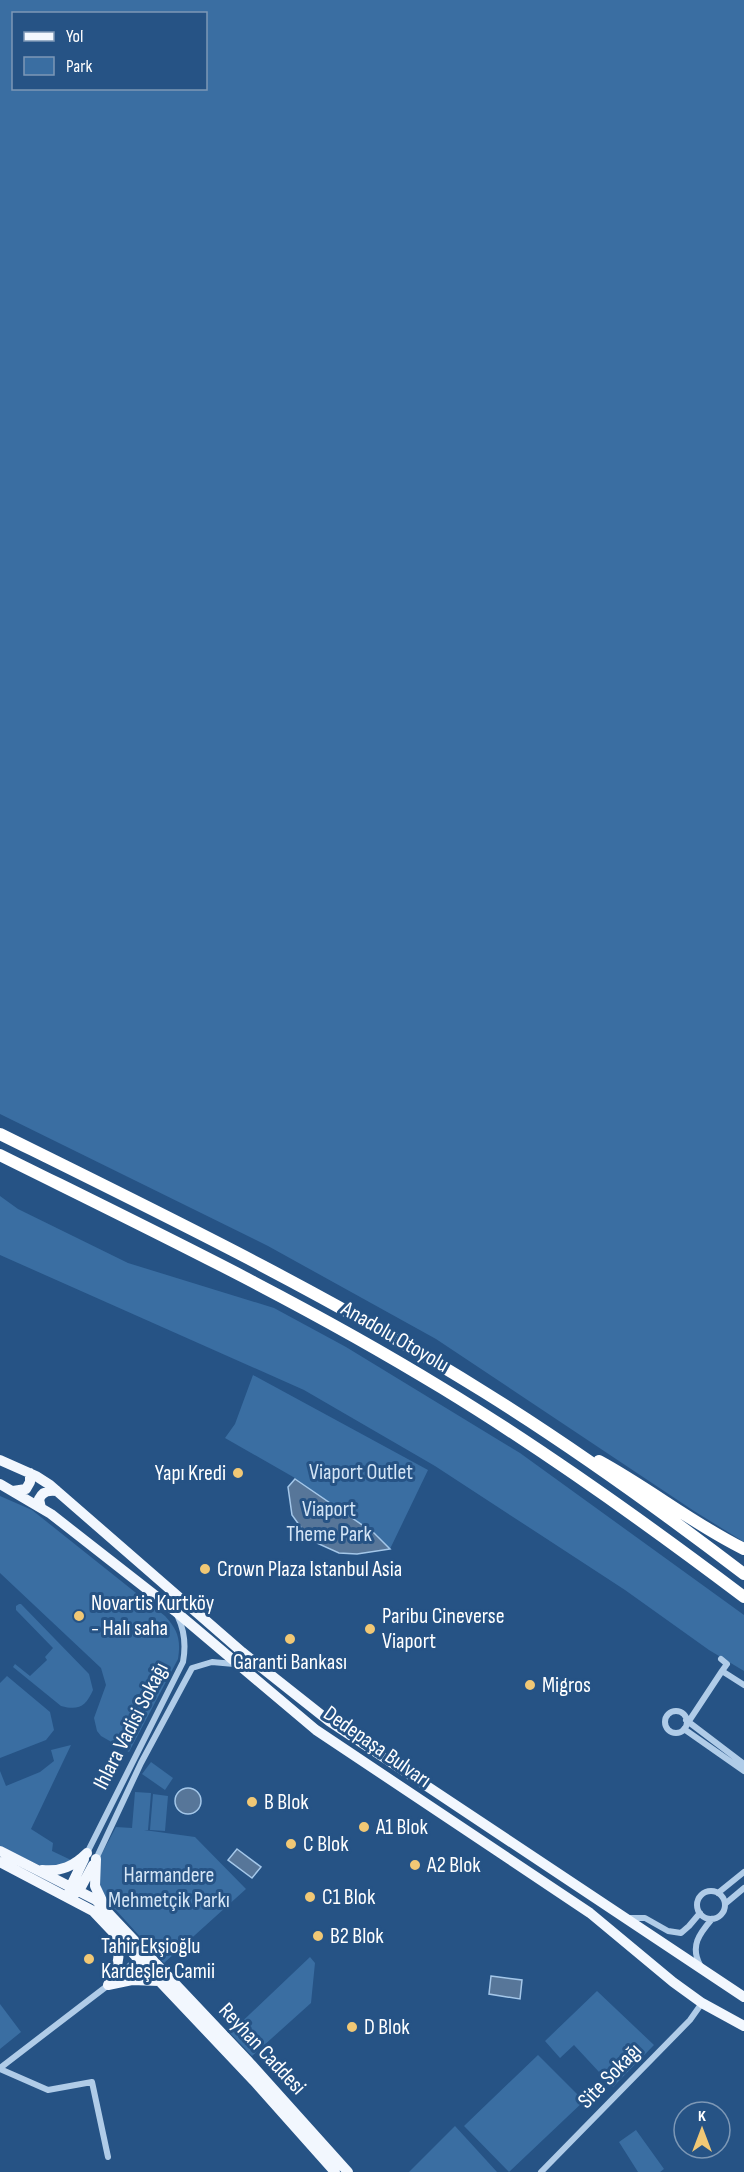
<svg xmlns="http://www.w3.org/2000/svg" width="744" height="2172" viewBox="0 0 744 2172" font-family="'Sofia Sans Condensed',sans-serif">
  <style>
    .green { fill: #3a6ea2; fill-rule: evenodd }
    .water { fill: #577699; stroke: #a4c7e9; stroke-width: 1.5 }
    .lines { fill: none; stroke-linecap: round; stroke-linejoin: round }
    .minor { stroke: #b0cce8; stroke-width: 6 }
    .primary { stroke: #f2f7fe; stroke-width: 10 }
    .motorway { stroke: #fff; stroke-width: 12 }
    .poi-dot { fill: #f1c875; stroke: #265385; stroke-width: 2 }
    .labels { text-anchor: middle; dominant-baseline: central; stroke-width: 6; stroke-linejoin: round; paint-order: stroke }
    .street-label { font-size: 22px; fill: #fff; stroke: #265385 }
    .park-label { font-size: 22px; fill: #d4e5f6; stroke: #265385 }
    .poi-label { font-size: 22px; fill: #fff; stroke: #265385; text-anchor: start }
  </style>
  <rect width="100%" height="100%" fill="#265385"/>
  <path class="green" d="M0,0H744V1542L694,1511L436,1339L268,1246L0,1114ZM14,14H206V88H14Z
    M0,1196L18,1209L128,1263L274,1308L346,1347L520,1453L744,1615V1671L709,1650L625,1590L435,1466L304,1390L0,1255Z
    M253,1375L428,1470L390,1549L339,1553L310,1540L292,1515L288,1487L295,1478L225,1438L235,1424Z
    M0,1496L32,1510L165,1616C178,1630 181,1640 178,1659L129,1752L101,1736L97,1731L94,1718L106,1685L101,1668L0,1573Z
    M19,1604H21L89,1674L93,1690C86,1706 79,1711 61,1706L13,1667L15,1664L30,1676L47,1660L45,1657L53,1648L16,1610V1606Z
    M7,1676L50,1712L54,1730L46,1740L0,1758V1683Z
    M71,1745L31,1829L53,1843L52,1851L71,1860L66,1865L43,1867L0,1847V1771L6,1786L40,1772L54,1761L51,1750Z
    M151,1762L173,1778L165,1790L142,1774Z
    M135,1792L151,1793L148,1830H144L195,1837L246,1889L164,1963L105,1898L99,1884V1859L116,1827L132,1828Z
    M153,1794L168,1796L165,1831L150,1830Z
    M310,1957L315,1963L311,2003L252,2056L230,2033Z
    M597,1991L654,2045L613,2087L574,2045L560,2058L545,2041Z
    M0,2004L21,2032L0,2049Z
    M538,2055L584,2101L509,2172L464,2126Z
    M455,2126L497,2172H409Z
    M636,2130L664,2169L660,2172H638L619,2142Z"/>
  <path class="water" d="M295,1479L374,1533L390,1549L357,1554L339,1553L310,1540L292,1515L288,1487Z
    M175 1801a13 13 0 1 1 26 0a13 13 0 1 1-26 0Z
    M237,1849L261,1867L252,1878L228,1860Z
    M491,1976L522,1980L520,1999L489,1994Z"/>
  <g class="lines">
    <path class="minor" d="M721,1659L727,1664L722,1671L744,1685
      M665 1722a11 11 0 1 1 22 0a11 11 0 1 1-22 0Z
      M686,1720L744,1764
      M689,1721L722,1671
      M684,1729L744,1771
      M87,1853L183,1662C186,1646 185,1632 178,1617
      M96,1859L141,1763L192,1668L212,1662L234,1664
      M697 1905a14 14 0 1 1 28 0a14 14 0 1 1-28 0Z
      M718,1893L744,1872
      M725,1904L744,1888
      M629,1918H645L668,1931L681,1933L689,1926L700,1913
      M700,1965C690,1946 699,1934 712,1919
      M0,2068L111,1983L138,1958
      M0,2069L48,2090L92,2082L108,2157
      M541,2172L690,2020L702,2003"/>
    <path class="primary" d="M0,1460L36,1476L50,1485L242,1652L329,1721L744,1997
      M0,1484L51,1514L175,1611L316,1730L590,1913L673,1982L702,2003L744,2026
      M13,1491L26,1489L30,1482V1473
      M41,1508L39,1499C43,1491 49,1490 57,1491
      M0,1851L96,1900L249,2062L348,2172
      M96,1859L95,1886L104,1905
      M0,1862L93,1911L254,2081L335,2172
      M42,1870C61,1872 74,1866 87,1853
      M74,1894L79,1891L93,1865
      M69,1895L70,1888L84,1859
      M108,1985C117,1969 122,1956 116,1938
      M108,1985L132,1980L159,1981"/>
    <path class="motorway" d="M0,1134C164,1215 329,1295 484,1392C574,1448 660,1510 744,1574
      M0,1155C149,1229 300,1301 442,1388C547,1452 646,1523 744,1597
      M599,1461C649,1488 693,1524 744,1549"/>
  </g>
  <g class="poi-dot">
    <circle cx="238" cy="1473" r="6"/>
    <circle cx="205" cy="1569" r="6"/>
    <circle cx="79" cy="1616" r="6"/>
    <circle cx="370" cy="1629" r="6"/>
    <circle cx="290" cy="1639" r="6"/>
    <circle cx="530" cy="1685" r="6"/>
    <circle cx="252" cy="1802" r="6"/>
    <circle cx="364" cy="1827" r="6"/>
    <circle cx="291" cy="1844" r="6"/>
    <circle cx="415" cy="1865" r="6"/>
    <circle cx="310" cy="1897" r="6"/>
    <circle cx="318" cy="1936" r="6"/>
    <circle cx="89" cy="1959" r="6"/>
    <circle cx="352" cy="2027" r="6"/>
  </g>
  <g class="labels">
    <g class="street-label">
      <text transform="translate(395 1337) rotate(30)">Anadolu Otoyolu</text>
      <text transform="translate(131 1726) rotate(-63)">Ihlara Vadisi Sokağı</text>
      <text transform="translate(377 1747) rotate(35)">Dedepaşa Bulvarı</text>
      <text transform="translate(262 2049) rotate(47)">Reyhan Caddesi</text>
      <text transform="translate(610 2076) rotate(-46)">Site Sokağı</text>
    </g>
    <g class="park-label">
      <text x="361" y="1472">Viaport Outlet</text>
      <text x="329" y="1509">Viaport<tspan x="329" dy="25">Theme Park</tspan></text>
      <text x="169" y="1875">Harmandere<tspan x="169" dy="25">Mehmetçik Parkı</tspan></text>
    </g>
    <g class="poi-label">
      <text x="226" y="1473" text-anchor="end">Yapı Kredi</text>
      <text x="217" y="1569">Crown Plaza Istanbul Asia</text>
      <text x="91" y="1603">Novartis Kurtköy<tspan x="91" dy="25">- Halı saha</tspan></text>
      <text x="382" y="1616">Paribu Cineverse<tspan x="382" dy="25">Viaport</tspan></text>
      <text x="290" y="1662" text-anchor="middle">Garanti Bankası</text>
      <text x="542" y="1685">Migros</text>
      <text x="264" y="1802">B Blok</text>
      <text x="376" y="1827">A1 Blok</text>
      <text x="303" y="1844">C Blok</text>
      <text x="427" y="1865">A2 Blok</text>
      <text x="322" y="1897">C1 Blok</text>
      <text x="330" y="1936">B2 Blok</text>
      <text x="101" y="1946">Tahir Ekşioğlu<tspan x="101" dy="25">Kardeşler Camii</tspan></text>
      <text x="364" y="2027">D Blok</text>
    </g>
  </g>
  <rect x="12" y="12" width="195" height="78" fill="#265385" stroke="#7d98b6" stroke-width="1.5"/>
  <rect x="24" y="32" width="30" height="9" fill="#f2f7fe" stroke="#7d98b6" stroke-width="1.5"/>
  <text x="66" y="42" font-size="18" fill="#ffffff">Yol</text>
  <rect x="24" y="57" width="30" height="18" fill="#3a6ea2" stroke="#7d98b6" stroke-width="1.5"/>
  <text x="66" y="72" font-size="18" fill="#ffffff">Park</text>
  <g transform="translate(702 2130)"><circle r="28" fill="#265385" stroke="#7d98b6" stroke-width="1.5"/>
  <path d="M0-4.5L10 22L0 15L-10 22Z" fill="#f1c875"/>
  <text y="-9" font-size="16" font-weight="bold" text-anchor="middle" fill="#ffffff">K</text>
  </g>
</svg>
